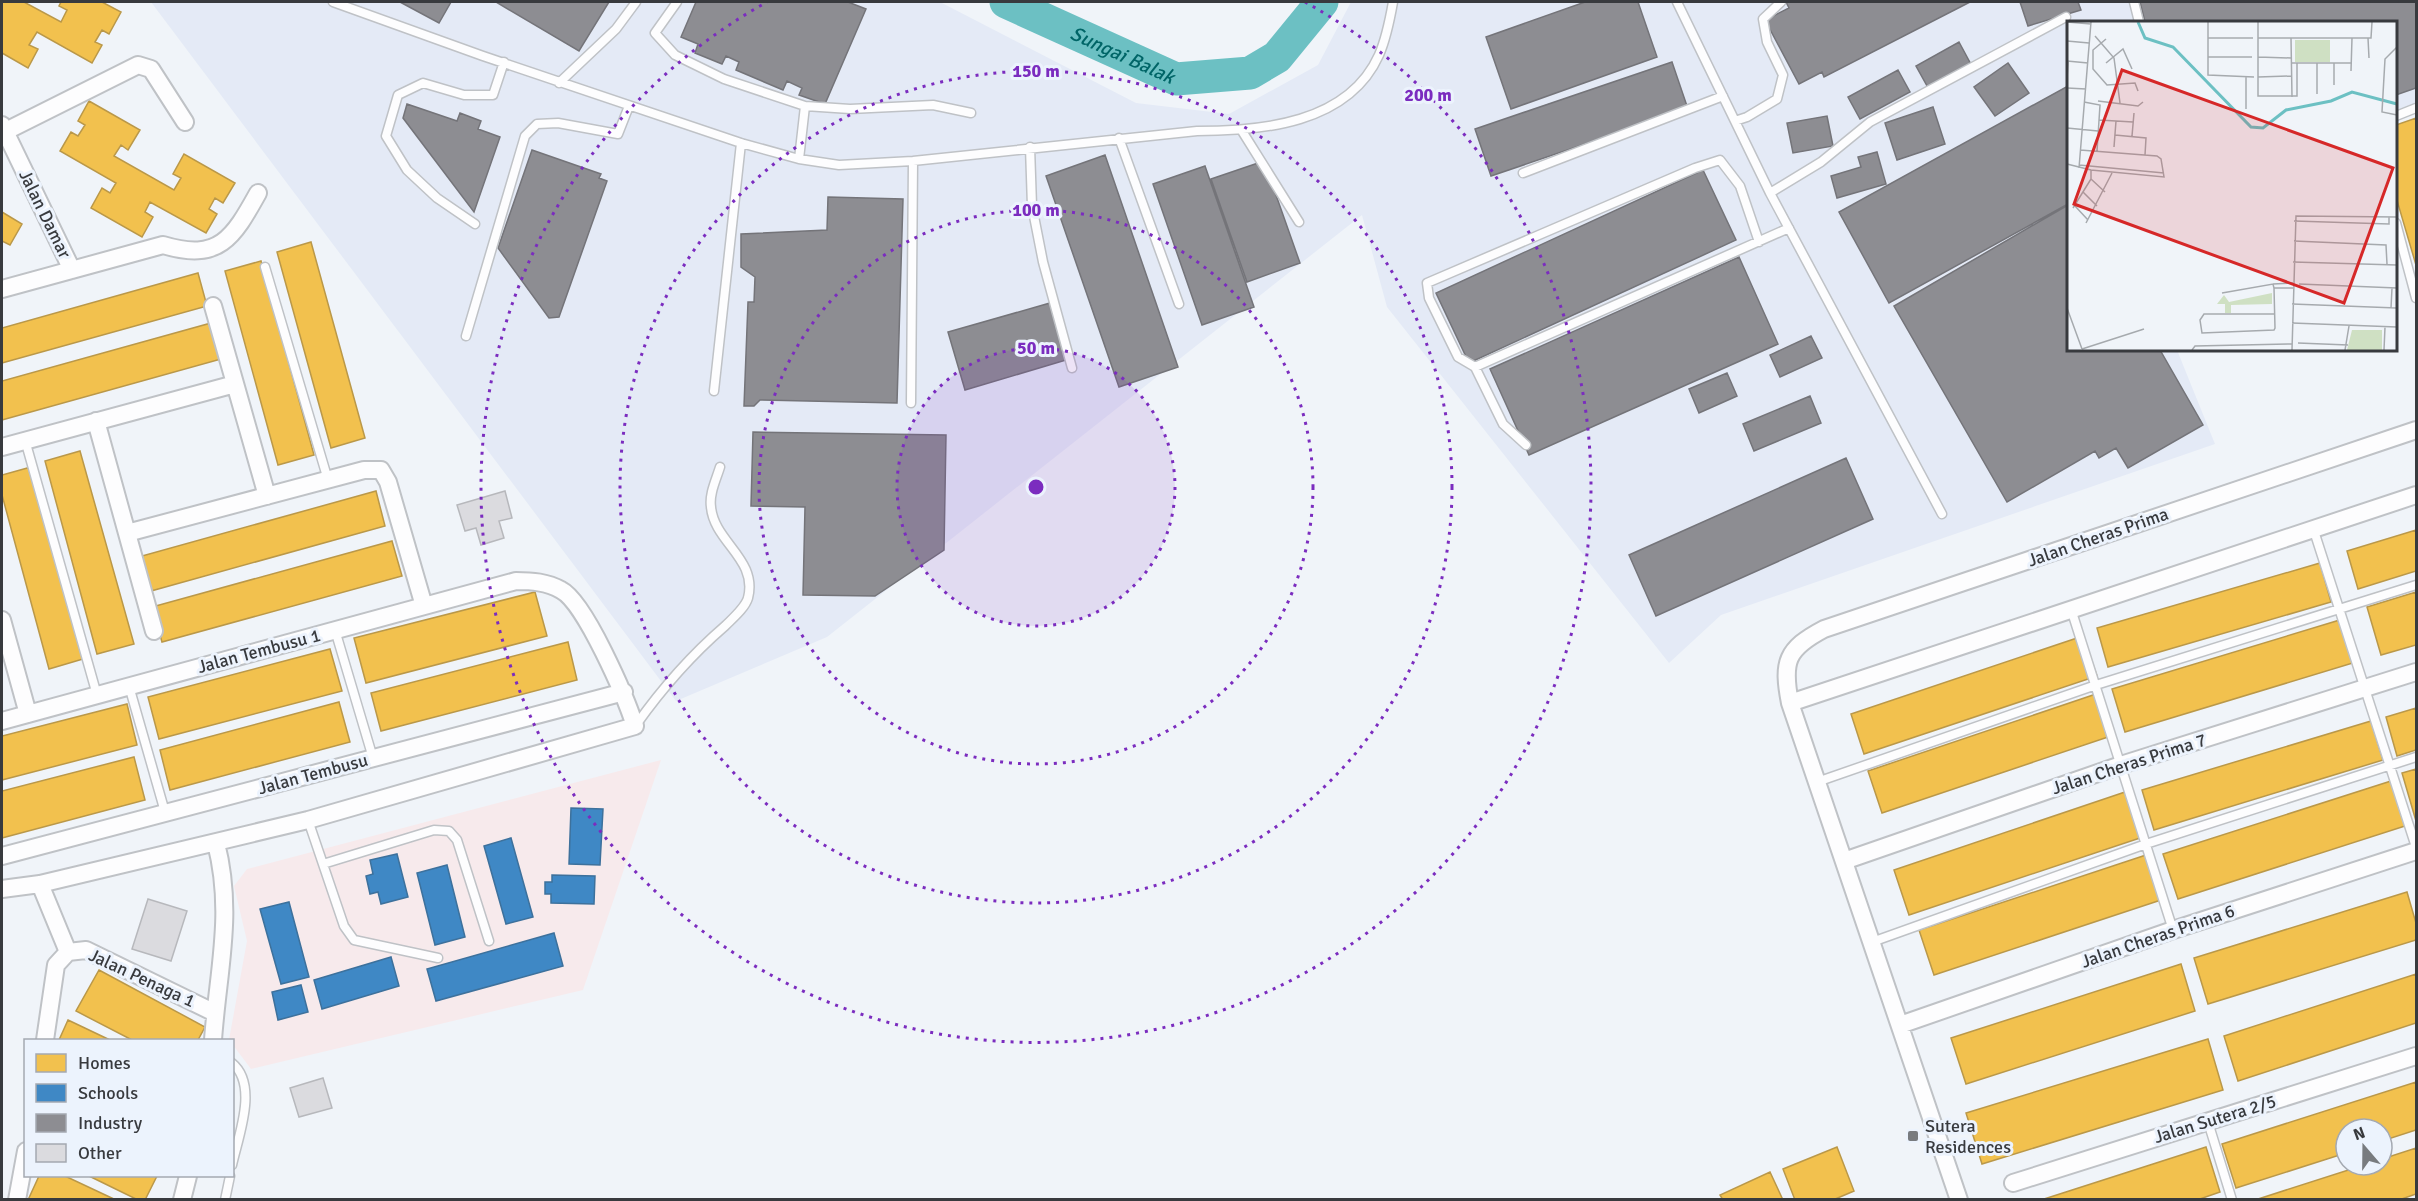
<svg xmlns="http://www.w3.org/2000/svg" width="2418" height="1201" viewBox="0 0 2418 1201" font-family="Signika,sans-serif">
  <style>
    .built { fill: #e4eaf6 }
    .education { fill: #f7eaec }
    .homes { fill: #f2c14e; stroke: #ba9849; stroke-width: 1.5 }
    .schools { fill: #3f88c5; stroke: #3d719c; stroke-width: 1.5 }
    .industry { fill: #8d8d92; stroke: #747479; stroke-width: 1.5 }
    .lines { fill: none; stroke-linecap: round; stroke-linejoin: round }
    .river { stroke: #6cc0c3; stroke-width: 33 }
    .building { fill: #dbdbdf; stroke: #b7b8bc; stroke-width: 1.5 }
    .service-casing { stroke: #bfc2c6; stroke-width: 11 }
    .minor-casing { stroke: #bfc2c6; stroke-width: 20 }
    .service { stroke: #fdfdfe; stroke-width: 8 }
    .minor { stroke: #fdfdfe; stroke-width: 16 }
    .ring { fill: none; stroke: #7b2cbf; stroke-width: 3; stroke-dasharray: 3 6 }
    .poi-dot { fill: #787b7f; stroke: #ecf3fd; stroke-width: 2 }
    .labels { text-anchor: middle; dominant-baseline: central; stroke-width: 6; stroke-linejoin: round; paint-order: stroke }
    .street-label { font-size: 18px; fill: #383a3e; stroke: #ecf3fd }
    .poi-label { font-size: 18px; fill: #383a3e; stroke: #ecf3fd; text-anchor: start }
    .water-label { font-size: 20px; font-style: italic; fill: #006567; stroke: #ecf3fd }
    .inset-river { fill: none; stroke: #6cc0c3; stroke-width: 3 }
    .inset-road { fill: none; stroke: #a6aaae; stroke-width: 1.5 }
    .view { fill: #d62828; fill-opacity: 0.15; stroke: #d62828; stroke-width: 3 }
    .inset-edge { fill: none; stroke: #383a3e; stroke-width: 3 }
    .centre { fill: #7b2cbf; stroke: #ecf3fd; stroke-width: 3 }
    .ring-label { font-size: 18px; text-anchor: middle; font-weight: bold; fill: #7b2cbf; stroke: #ecf3fd; stroke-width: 6; stroke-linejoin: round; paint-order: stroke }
  </style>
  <rect width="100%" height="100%" fill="#f0f4f9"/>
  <path class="built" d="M151,2H940L1136,103L1229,114L1318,65L1351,2H2416V105L2396,112V22H2068V350H2177L2215,444L1721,615L1669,663L1387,307L1362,215L827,637L676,701Z"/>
  <path class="education" d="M661,760L583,990L251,1069L233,1045L232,1040H229L247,941L234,886L247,869Z"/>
  <path class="homes" d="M2,2H24L61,22L67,10L59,6L61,2H102L121,12L109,34L102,30L95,42L102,45L92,63L37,32L29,45L38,49L28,68L2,53Z
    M89,101L140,130L128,150L121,145L114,156L174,190L181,178L173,174L184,154L235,183L223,203L215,198L209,209L217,214L206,233L150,202L145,212L153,217L142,237L91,208L102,188L110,193L116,183L60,151L71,132L78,136L85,125L78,121Z
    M2416,118V265L2396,197V125Z
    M2,212L22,224L10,245L2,241Z
    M311,242L365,438L331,448L277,252Z
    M261,261L314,455L278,465L225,271Z
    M198,273L207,306L2,363V328Z
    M211,323L221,359L2,420V381Z
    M80,451L134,644L97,654L45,461Z
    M31,467L83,659L49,669L2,495V475Z
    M376,491L385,526L151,591L142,556Z
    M2416,530V571L2358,589L2347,551Z
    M392,541L402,576L162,642L152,607Z
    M2320,563L2331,602L2108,667L2097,628Z
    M535,592L547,636L366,683L354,638Z
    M2416,592V645L2381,655L2367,607Z
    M2343,619L2356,662L2125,732L2112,689Z
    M2083,636L2097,676L1864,754L1851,714Z
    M568,642L577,680L381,731L371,693Z
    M330,649L342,691L159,739L148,697Z
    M2099,693L2114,735L1882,813L1868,771Z
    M339,702L350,742L170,790L160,750Z
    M127,704L137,745L2,780V736Z
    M2416,708V750L2397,756L2386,717Z
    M2371,721L2383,760L2154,830L2142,790Z
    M134,757L145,800L2,838V791Z
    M2416,769V821L2402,773Z
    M2391,781L2405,826L2178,899L2163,854Z
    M2125,792L2140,838L1909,915L1894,870Z
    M2146,855L2161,900L1934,975L1919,930Z
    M2407,892L2416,923V940L2208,1004L2194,958Z
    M2181,964L2195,1011L1966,1084L1951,1038Z
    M99,970L205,1027L198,1040H132L76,1011Z
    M2416,974V1023L2238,1081L2224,1036Z
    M68,1020L110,1040H59Z
    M2208,1039L2223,1090L1982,1164L1966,1113Z
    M2416,1082V1130L2382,1141V1129H2346V1153L2236,1188L2222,1144Z
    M1837,1147L1854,1191L1833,1200H1795L1783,1169Z
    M2206,1147L2220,1192L2197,1200H2041Z
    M2416,1148V1194L2399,1200H2255L2364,1165H2382V1159Z
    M1770,1172L1783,1200H1723L1720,1195Z
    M39,1176H65L116,1200H28Z
    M89,1176H157L145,1200H138Z"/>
  <path class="schools" d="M571,808L603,809L600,865L569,864Z
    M511,838L533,917L506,924L484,846Z
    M397,854L408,897L381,904L378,892L370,894L366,876L373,874L370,860Z
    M447,865L465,937L435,945L417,873Z
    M552,875L595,876L594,904L551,903V894H545V882H552Z
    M289,902L309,977L281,984L260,909Z
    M554,933L563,966L436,1001L427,969Z
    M391,957L399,986L322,1009L314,980Z
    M301,985L308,1012L278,1020L272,992Z"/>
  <path class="industry" d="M400,2H451L439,23Z
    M496,2H609L579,51Z
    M696,2H848L866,9L825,104L799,95L802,88L787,81L783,90L736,70L739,62L726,56L722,64L695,53L698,44L681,37Z
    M1585,2H1638L1657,57L1511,109L1486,37Z
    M1786,2H1970L1824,77L1822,72L1799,84L1765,20L1789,8Z
    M2020,2H2078L2081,10L2028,26Z
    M2140,2H2416V88L2396,95V22H2145Z
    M1959,42L1974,70L1931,93L1916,66Z
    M1672,62L1688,109L1491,176L1475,129Z
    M2008,63L2029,93L1995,116L1974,87Z
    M1898,70L1910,92L1860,119L1848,97Z
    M2068,86V204L1889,303L1839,212Z
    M407,104L457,121L460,113L481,121L478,129L500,137L474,212L403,118Z
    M1933,107L1945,144L1897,160L1885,123Z
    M1827,116L1833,146L1793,153L1787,123Z
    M532,150L601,174L599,178L607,181L559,317L549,318L498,248Z
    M1877,152L1886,184L1837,198L1831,176L1861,167L1858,157Z
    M1105,155L1178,367L1119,387L1046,176Z
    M1264,161L1300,263L1247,282L1211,179Z
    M1205,166L1254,307L1202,325L1153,184Z
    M1703,170L1736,240L1469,363L1436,293Z
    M828,197L903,199L897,403L760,400L754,406H744L748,302H754L755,277L741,267V234L827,230Z
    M2068,205V350H2160L2203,425L2128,468L2116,448L2099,458L2095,451L2007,502L1894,306Z
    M1739,257L1778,344L1529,455L1490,369Z
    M1050,303L1066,360L965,390L948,332Z
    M1811,336L1822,358L1780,377L1770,355Z
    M1727,373L1737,396L1699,413L1689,389Z
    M1810,396L1821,423L1754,451L1743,424Z
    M753,432L946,435L944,550L875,596L803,595L805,507L751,506Z
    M1846,458L1873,519L1656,616L1629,555Z"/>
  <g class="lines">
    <path class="river" id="s1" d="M1006,2L1176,79L1250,73L1277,57L1322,2"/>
  </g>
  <path class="building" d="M505,491L512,518L499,521L504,538L481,545L476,528L465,531L457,505Z
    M148,899L187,911L171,961L132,949Z
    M323,1078L332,1108L299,1117L290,1088Z"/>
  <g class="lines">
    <defs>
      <path id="service" d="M333,2L483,56L741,143L799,159L839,165L913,161L1197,131C1261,131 1348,124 1379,55C1386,39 1390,19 1393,2
        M677,2L655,33L675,55L724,79L805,106L799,159
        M1677,2L1770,193L1942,514
        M2134,2L2139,22
        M559,83L616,29L636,2
        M805,106L850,109L933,105L971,113
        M2396,116L2416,108
        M1735,121L1747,117L1777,99L1783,75L1767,42L1763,19L1781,2
        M1242,131L1299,222
        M1119,138L1179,304
        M1030,147L1032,206L1043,262L1072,368
        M1523,173L1723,96
        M1770,193L1821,162L1870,122L2066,17
        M2396,223L2416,298
        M475,224L437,198L407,170L386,136L398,95L423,83L464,95H493L504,62
        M265,267L328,480
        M466,336L525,136L537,124L558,123L618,134L629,106
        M1475,367L1789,228
        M714,391L741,143
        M911,403L913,161
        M25,440L97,695
        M1526,445L1503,424L1475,367L1458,357L1429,298L1427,283L1695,168L1720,160L1740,186L1759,242
        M2314,531L2416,847
        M2071,609L2173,930
        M335,630L373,758
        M129,686L165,812
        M636,725C663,687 689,657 725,626C733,618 745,608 748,598C758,559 714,542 711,507C709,494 716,480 720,467
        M1817,782L2096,685L2416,585
        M308,820L344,926L354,940L438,958
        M323,864L434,830L449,831L457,840L489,941
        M1872,942L2146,844L2416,757
        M232,1063C259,1085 238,1137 232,1165
        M2208,1122L2232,1200
        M225,1200L230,1176"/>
      <path id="minor" d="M2,125L72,270
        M2,133L138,65L151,69L185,122
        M2,289L163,245C219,262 233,238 258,193
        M213,306L267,496
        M96,421L154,631
        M2,447L235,384
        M127,533L364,470H381L388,482L424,606
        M2,620L28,714
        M1790,703L2416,495
        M2,721L516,581C532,581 547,582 561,590C585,602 626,698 635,726L308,820L40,884L2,889
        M2,856L624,692
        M1844,861L2121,765L2416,672
        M40,884L68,952
        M68,952L86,950L215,1013
        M1900,1025L2173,930L2416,851
        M45,1040L56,965L68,952
        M213,1040C218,970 234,913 216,843
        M2013,1183L2416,1056
        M17,1200L26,1151
        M182,1200L188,1176
        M1959,1200L1790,703C1782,662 1786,649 1824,629L2416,430"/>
    </defs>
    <use href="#service" class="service-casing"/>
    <use href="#minor" class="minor-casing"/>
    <use href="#service" class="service"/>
    <use href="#minor" class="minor"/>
  </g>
  <circle cx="1036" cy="487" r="139" fill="#7b2cbf" fill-opacity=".12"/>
  <g class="ring">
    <circle cx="1036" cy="487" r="139"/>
    <circle cx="1036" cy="487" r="277"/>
    <circle cx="1036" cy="487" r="416"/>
    <path d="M1305 2A555 555 0 1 1 767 2"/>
  </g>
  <rect class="poi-dot" x="1907" y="1130" width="12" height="12" rx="3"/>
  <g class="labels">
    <g class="street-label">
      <text transform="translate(45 214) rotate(64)">Jalan Damar</text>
      <text transform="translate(2098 537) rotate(-19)">Jalan Cheras Prima</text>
      <text transform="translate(259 651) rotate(-15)">Jalan Tembusu 1</text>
      <text transform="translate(2129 764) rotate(-18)">Jalan Cheras Prima 7</text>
      <text transform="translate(313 774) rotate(-15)">Jalan Tembusu</text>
      <text transform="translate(2158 936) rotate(-19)">Jalan Cheras Prima 6</text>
      <text transform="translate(142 978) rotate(25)">Jalan Penaga 1</text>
      <text transform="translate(2215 1119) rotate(-17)">Jalan Sutera 2/5</text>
    </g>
    <g class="poi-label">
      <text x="1925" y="1126">Sutera<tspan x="1925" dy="21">Residences</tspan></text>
    </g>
    <g class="water-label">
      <text stroke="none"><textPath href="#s1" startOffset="128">Sungai Balak</textPath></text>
    </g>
  </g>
  <g transform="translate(2067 21)">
    <rect width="330" height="330" fill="#f0f4f9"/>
    <path d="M228,19H263V41H228ZM205,272V283L164,284V292H158V283H150L157,274L162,281ZM285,309H315V329H280Z" fill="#cfe0c3"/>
    <path class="inset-river" d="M71,1L78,17L106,26L184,106L196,107L219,89L264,80L285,71L330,83"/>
    <path class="inset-road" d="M0,1L24,3M141,1V54L187,56M191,1V75H230V42M28,15L47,37L53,82M141,17H186M191,17H304L305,1M224,17L225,76M301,17L302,37M39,18L26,29V48L40,64L68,62L71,70M0,20L22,22M330,26L318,38L315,91L330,94M141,36H185M191,36L224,37M0,40L21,42M39,42L56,28L65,48M224,42H284M250,42V73M267,42V64M284,50L285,17M179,56V88M191,56L225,55M0,58L1,40M0,67L19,68M31,80L71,85L76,81M17,81L33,84L30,130M32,99L66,101M0,107L31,110M48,114L79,117L78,134M65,115L67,92M47,126L49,100M0,143L24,149L97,156L94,138L90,135L13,129M12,144L97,152M12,147L24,1M24,158L38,171M16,171L30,185M8,185L21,199M6,187L24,158V149M227,200L322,203V196M19,202L45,152M227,220L319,224L320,243M226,241L330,244M206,263L226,262M232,263L330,267M207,267H226M155,272L206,263L207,267L208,307L207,309L135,312L133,299L137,293H208M225,283L330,287M0,287L15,328M324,287L325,267M225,302L330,306M231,322L281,324M15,328L77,308M125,329L128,325L225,323M225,329L229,195L330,196M278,329L282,305M317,329L318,306"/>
    <path class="view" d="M55,49L326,147L277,282L7,183Z"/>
    <rect width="330" height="330" class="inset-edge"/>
  </g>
  <circle cx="1036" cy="487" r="9" class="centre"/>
  <g class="ring-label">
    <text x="1036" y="77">150 m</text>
    <text x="1428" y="101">200 m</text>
    <text x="1036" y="216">100 m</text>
    <text x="1036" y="354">50 m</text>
  </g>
  <rect width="2418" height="1201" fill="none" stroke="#383a3e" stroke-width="6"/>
  <rect x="24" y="1039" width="210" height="138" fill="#ecf3fd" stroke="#a4a9b1" stroke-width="1.5"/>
  <rect x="36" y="1054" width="30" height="18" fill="#f2c14e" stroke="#a4a9b1" stroke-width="1.5"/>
  <text x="78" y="1069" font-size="18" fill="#383a3e">Homes</text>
  <rect x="36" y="1084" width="30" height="18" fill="#3f88c5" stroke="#a4a9b1" stroke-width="1.5"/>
  <text x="78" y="1099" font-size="18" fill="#383a3e">Schools</text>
  <rect x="36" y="1114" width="30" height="18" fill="#8d8d92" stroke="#a4a9b1" stroke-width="1.5"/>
  <text x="78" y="1129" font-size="18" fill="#383a3e">Industry</text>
  <rect x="36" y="1144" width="30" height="18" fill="#dbdbdf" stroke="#a4a9b1" stroke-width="1.5"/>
  <text x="78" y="1159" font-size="18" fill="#383a3e">Other</text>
  <g transform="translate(2364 1147) rotate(340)"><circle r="28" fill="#ecf3fd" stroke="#a4a9b1" stroke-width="1.5"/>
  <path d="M0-4.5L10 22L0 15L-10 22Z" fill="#787b7f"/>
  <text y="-9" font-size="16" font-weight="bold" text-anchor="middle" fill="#383a3e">N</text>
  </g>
</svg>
